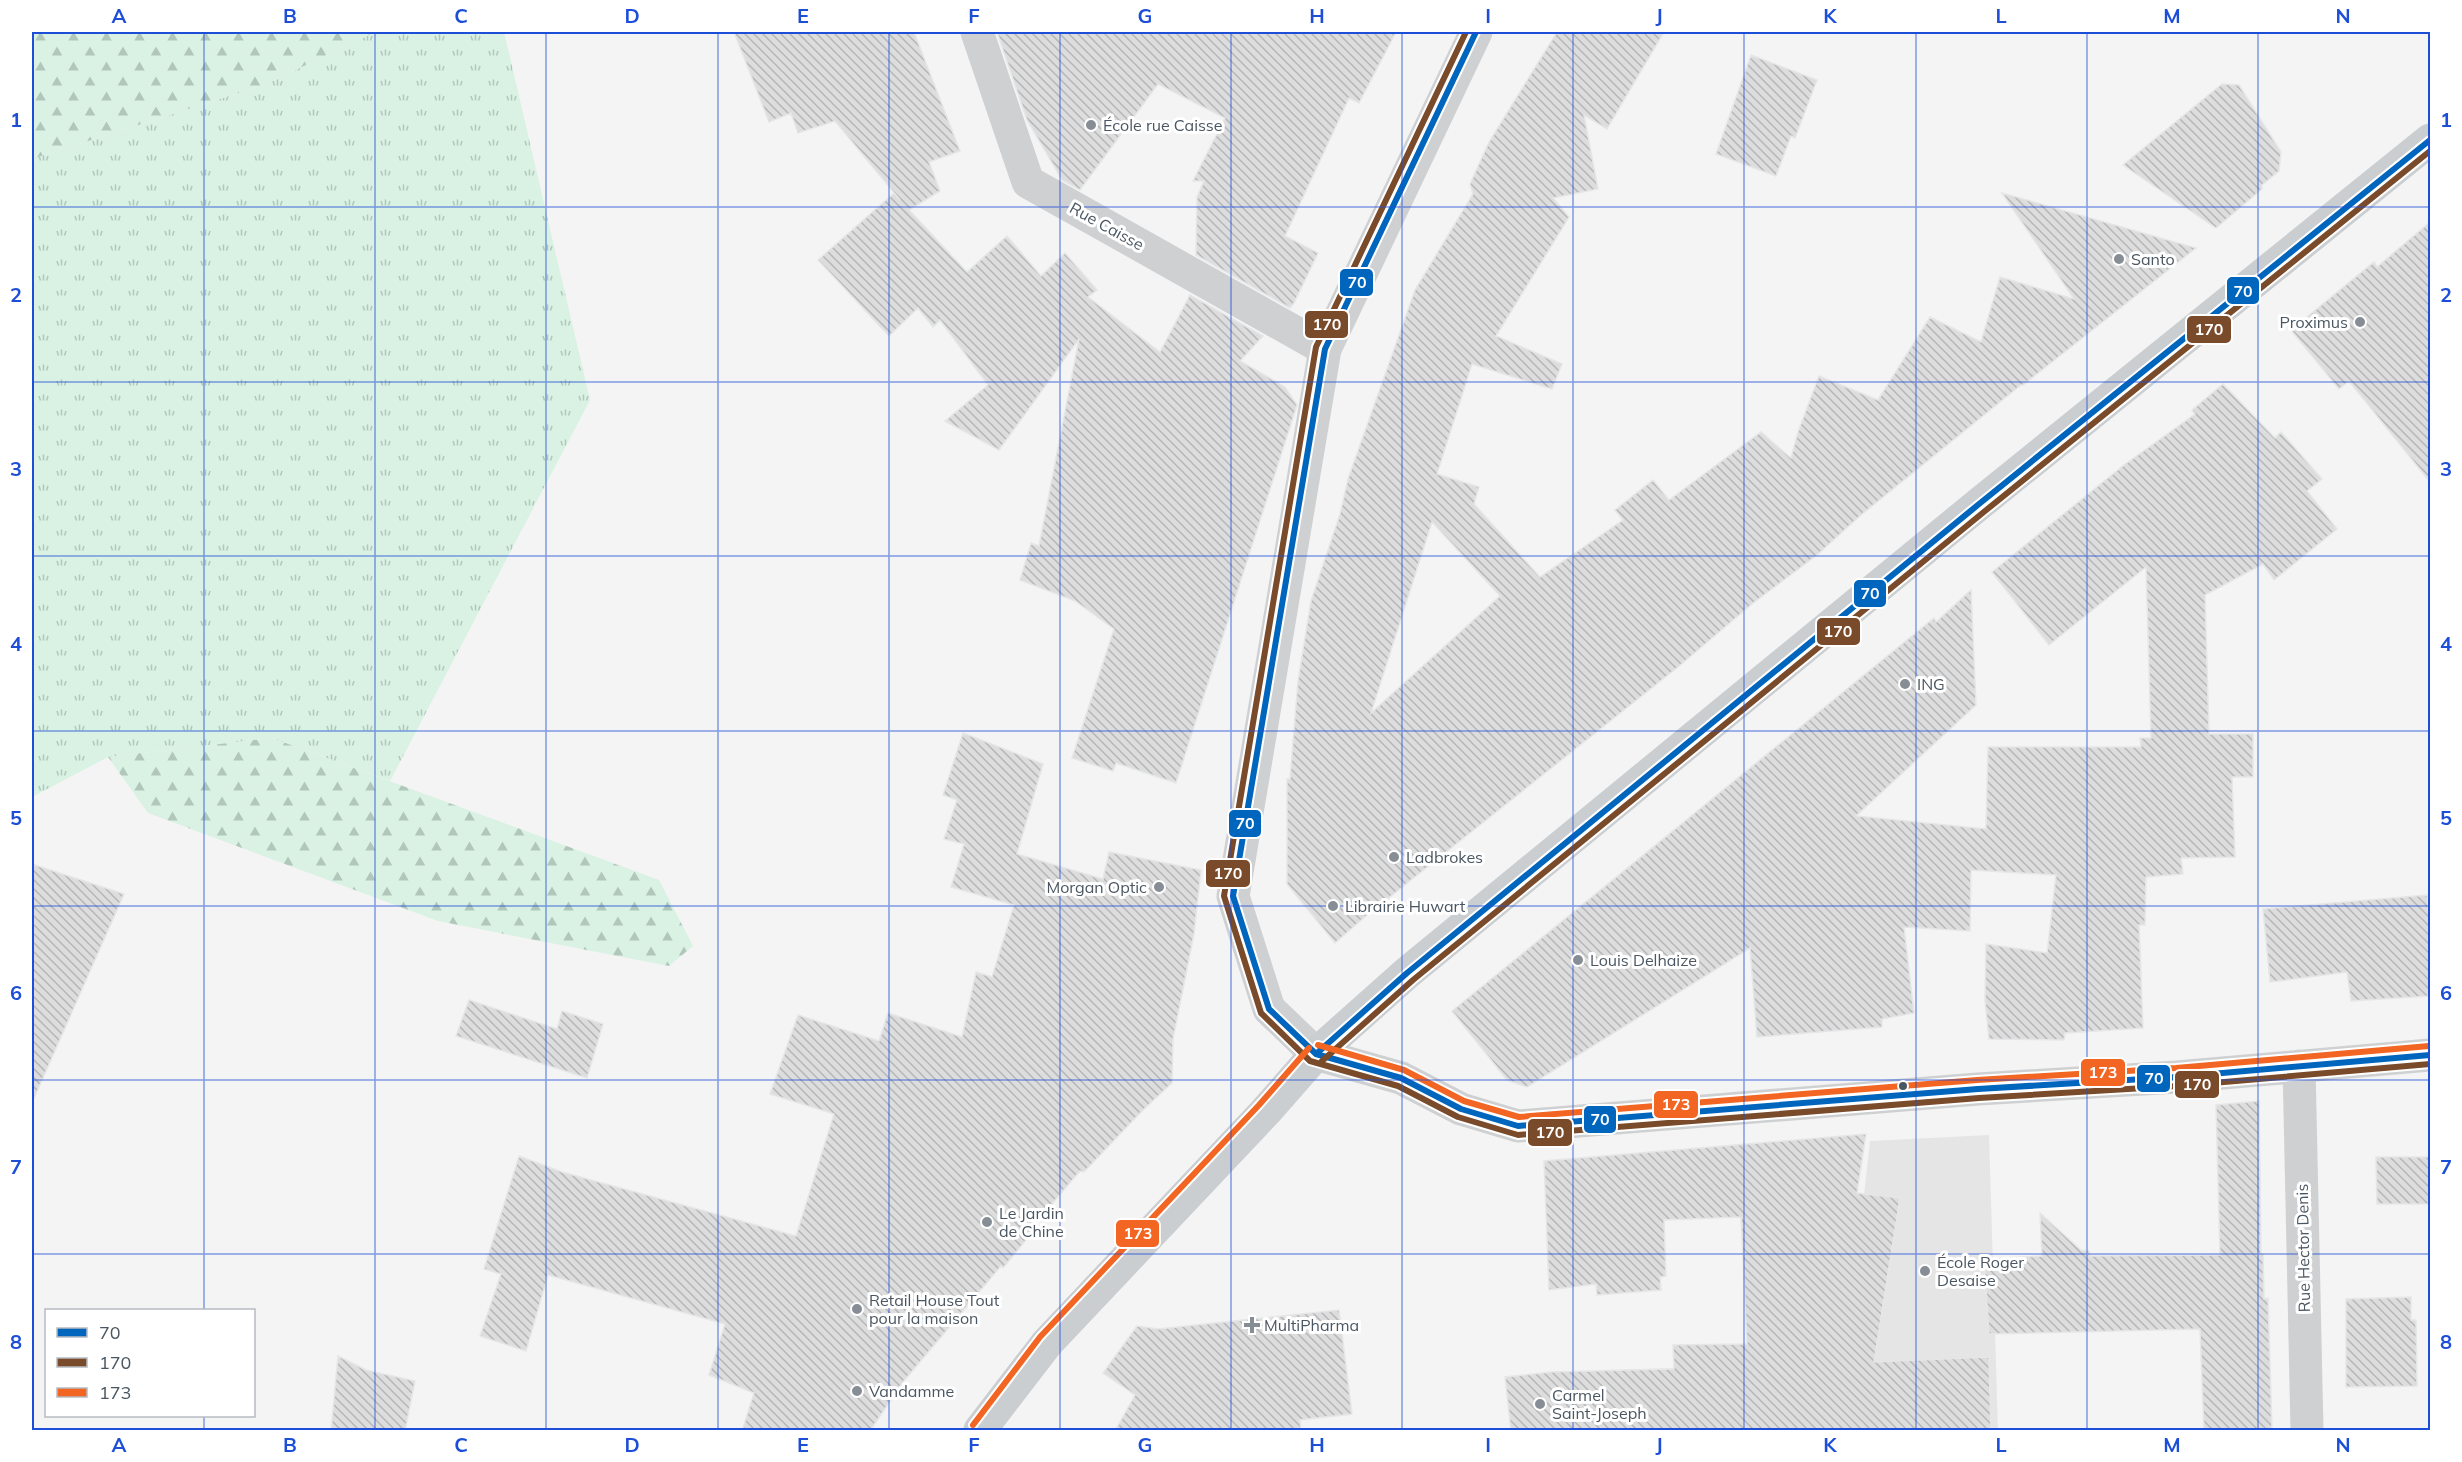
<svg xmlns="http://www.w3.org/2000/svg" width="2462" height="1462" viewBox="0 0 2462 1462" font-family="Mulish,sans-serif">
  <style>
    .education { fill: #e6e5e6 }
    .grass { fill: url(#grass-tufts) }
    .forest { fill: url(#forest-firs) }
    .building { fill: url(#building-back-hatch); stroke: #e5e6e7; stroke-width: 1.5; fill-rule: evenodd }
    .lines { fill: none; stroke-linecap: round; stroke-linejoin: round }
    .street { stroke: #ced0d2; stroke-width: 33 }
    .primary { stroke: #caced1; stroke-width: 33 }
    .bus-1-casing { stroke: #fff; stroke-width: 10 }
    .bus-2-casing { stroke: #fff; stroke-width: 10 }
    .bus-3-casing { stroke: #fff; stroke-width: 10 }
    .bus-1 { stroke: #0065bd; stroke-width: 6 }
    .bus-2 { stroke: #7a4b2a; stroke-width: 6 }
    .bus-3 { stroke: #f26522; stroke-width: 6 }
    .grid { fill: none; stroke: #1d4ed8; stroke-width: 1.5; stroke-opacity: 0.55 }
    .poi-dot { fill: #868d94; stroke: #fff; stroke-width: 2 }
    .bus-dot { fill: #4a5661; stroke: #fff; stroke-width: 2 }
    .labels { text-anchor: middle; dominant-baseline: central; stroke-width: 6; stroke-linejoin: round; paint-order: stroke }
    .poi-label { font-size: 16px; fill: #4a5661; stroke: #fff; text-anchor: start }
    .street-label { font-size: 16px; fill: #4a5661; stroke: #fff }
    .line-badge { stroke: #fff; stroke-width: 2 }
    .badge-label { font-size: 16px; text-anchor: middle; font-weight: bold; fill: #fff }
    .neatline { fill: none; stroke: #1d4ed8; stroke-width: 2 }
    .grid-label { font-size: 20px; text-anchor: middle; font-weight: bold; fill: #1d4ed8 }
  </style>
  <defs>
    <pattern id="grass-tufts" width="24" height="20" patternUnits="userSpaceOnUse" patternTransform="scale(1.5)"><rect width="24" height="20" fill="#d9f2e3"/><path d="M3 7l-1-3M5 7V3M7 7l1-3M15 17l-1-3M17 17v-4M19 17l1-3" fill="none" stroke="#b2c7bb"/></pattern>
    <pattern id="forest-firs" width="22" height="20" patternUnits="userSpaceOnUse" patternTransform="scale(1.5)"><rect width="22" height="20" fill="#d9f2e3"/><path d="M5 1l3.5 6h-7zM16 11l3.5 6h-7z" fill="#b2c7bb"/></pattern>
    <pattern id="building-back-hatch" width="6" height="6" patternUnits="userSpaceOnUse" patternTransform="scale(1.5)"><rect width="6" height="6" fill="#ddddde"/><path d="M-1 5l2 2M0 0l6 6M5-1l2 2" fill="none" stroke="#b5b6b7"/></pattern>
  </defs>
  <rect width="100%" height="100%" fill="#f4f4f4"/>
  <path class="education" d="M1989,1135L1998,1430H1612L1605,1370L1674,1368V1345L1724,1344L1725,1365L1843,1384L1870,1141Z"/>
  <path class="grass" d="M375,32H504L590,400L390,781L272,738L108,757L32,797V159L266,84Z"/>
  <path class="forest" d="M32,32H375L266,84L32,159Z
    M272,738L659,880L693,946L669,966L438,921L148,813L108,757Z"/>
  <path class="building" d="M734,32H914L960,151L929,162L940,191L909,210L967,272L1007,236L1041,276L1065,253L1097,290L1088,297L1160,352L1190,295L1263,336L1240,361L1285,387L1297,405L1176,783L1116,763L1113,771L1072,758L1114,629L1075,601L1020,580L1031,543L1039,546L1079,339L999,450L945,421L988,385L940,320L933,327L918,308L889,336L818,260L894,193L900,200L835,121L798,133L791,113L769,122Z
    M997,32H1396L1359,103L1349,98L1285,236L1318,253L1294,303L1290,308L1196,255L1197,197L1204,181H1193L1225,118L1158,84L1080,190L1062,180L1027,120Z
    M1557,32H1664L1607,129L1584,115L1598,189L1553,198L1569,217L1496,336L1562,364L1552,389L1472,364L1437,474L1479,487L1474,504L1540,577L1623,520L1615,510L1653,480L1669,500L1761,432L1791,458L1798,432L1819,376L1878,400L1930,317L1981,342L2000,277L2074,299L2002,193L2196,248L2023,385H2021L1861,515L1817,555L1752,604L1678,667L1366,916L1335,943L1287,884V779H1290L1298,681L1311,601L1340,514L1348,479L1415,290L1473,194L1470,184L1489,142ZM1432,522L1500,596L1371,713Z
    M1751,55L1817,80L1795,138L1791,136L1776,176L1716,154Z
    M2222,84L2239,85L2281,152L2279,171L2262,185V189L2216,228L2123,165Z
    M2430,222V482L2349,381L2339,389L2291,330L2374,262L2377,267Z
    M2223,384L2275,438L2281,432L2322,479L2307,491L2337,529L2274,580L2263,564L2205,595L2209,734H2253V777H2232L2235,857L2181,858L2183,874L2146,877L2145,925H2139L2143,1028L2065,1033L2064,1040L1989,1039L1985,1001L1986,944L2047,953L2056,875L1971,870L1970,931L1904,927L1914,1013L1882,1019V1027L1757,1037L1750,948L1527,1087L1507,1080L1452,1011L1934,618L1936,622L1971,590L1976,705L1856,816L1986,829L1988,747H2141L2140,738H2151L2146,567L2049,645L1992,572L2124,465L2195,414L2192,410Z
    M963,733L1043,764L1017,854L1103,879L1109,852L1201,870L1194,934L1173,1039L1172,1083L1142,1111L1084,1172L1080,1171L1033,1226L1035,1229L1003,1268L1001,1266L903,1382L870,1431H742L754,1393L709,1375L725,1324L548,1275L526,1351L480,1336L501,1274L484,1269L519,1156L562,1172L796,1236L834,1114L770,1094L798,1015L879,1041L888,1013L962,1037L976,972L992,977L1014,905L951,887L964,844L944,839L957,800L943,795Z
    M32,864L124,894L32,1103Z
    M2427,895L2430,930V996L2351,1001L2347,972L2270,982L2263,909Z
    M469,1000L557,1029L562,1011L603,1024L587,1078L456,1036Z
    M2259,1101L2261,1254H2263L2264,1299L2268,1298L2272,1431H2204L2200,1329L1989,1334L1984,1259L2042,1256L2040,1213L2081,1250L2089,1251L2090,1256L2220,1255L2216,1105Z
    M1866,1134L1857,1193L1900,1198L1874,1362L1989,1357L1991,1431H1511L1505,1377L1552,1372L1674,1369L1673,1345L1747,1344L1741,1217L1664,1220L1666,1276L1660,1277L1661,1290L1597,1295L1596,1284L1549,1290L1544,1161Z
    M2376,1157H2430V1204H2377Z
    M2411,1297V1320H2416L2417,1386L2346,1387V1299Z
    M1339,1310L1352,1414L1300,1420L1301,1431H1115L1135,1395L1103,1373L1137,1326L1158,1329Z
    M338,1356L366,1370L415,1381L405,1431H331Z"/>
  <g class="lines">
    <path class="street" d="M977,32L1028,182L1325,349
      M1476,32L1325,349L1233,896L1269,1009L1316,1054L1401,1078L1461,1109L1518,1126L1978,1089L2177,1077L2430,1055
      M2299,1066L2307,1430"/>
    <path class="primary" d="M980,1430L1047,1343L1266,1111L1316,1054L1407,973L1979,504L2430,140"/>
    <defs>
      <path id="bus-1" d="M1476,32L1325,349L1233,896L1269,1009L1316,1054L1401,1078L1461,1109L1518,1126L1978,1089L2177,1077L2430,1055
        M1316,1054L1407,973L1979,504L2430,140"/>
      <path id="bus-2" d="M1466,32L1316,347L1224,896L1261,1013L1310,1061L1398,1086L1458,1117L1518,1135L1979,1098L2178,1086L2430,1064
        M1322,1061L1413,980L1985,511L2430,151"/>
      <path id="bus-3" d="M1318,1045L1404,1070L1464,1101L1519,1117L1977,1080L2176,1068L2429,1046
        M973,1425L1040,1337L1259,1105L1309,1048"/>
    </defs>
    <use href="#bus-1" class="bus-1-casing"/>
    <use href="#bus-2" class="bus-2-casing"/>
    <use href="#bus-3" class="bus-3-casing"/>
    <use href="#bus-1" class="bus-1"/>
    <use href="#bus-2" class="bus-2"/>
    <use href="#bus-3" class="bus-3"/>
  </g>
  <path class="grid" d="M204,32V1310M375,32V1430M546,32V1430M718,32V1430M889,32V1430M1060,32V1430M1231,32V1430M1402,32V1430M1573,32V1430M1744,32V1430M1916,32V1430M2087,32V1430M2258,32V1430M32,207H2430M32,382H2430M32,556H2430M32,731H2430M32,906H2430M32,1080H2430M32,1254H2430M204,1416V1430"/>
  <g class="poi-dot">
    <circle cx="1091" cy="125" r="6"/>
    <circle cx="2119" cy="259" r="6"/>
    <circle cx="2360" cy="322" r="6"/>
    <circle cx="1905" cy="684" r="6"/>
    <circle cx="1394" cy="857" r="6"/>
    <circle cx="1159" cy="887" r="6"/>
    <circle cx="1333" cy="906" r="6"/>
    <circle cx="1578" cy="960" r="6"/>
    <circle cx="987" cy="1222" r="6"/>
    <circle cx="1925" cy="1271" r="6"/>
    <circle cx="857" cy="1309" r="6"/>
    <path d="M1249 1316h6v6h6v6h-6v6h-6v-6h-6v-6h6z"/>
    <circle cx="857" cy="1391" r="6"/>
    <circle cx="1540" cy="1404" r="6"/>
  </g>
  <circle class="bus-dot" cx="1903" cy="1086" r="5"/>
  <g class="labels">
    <g class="poi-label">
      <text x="1103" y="125">École rue Caisse</text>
      <text x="2131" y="259">Santo</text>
      <text x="2348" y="322" text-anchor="end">Proximus</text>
      <text x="1917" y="684">ING</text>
      <text x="1406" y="857">Ladbrokes</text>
      <text x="1147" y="887" text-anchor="end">Morgan Optic</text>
      <text x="1345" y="906">Librairie Huwart</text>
      <text x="1590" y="960">Louis Delhaize</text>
      <text x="999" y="1213">Le Jardin<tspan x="999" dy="18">de Chine</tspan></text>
      <text x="1937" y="1262">École Roger<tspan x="1937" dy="18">Desaise</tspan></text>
      <text x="869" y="1300">Retail House Tout<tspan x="869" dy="18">pour la maison</tspan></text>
      <text x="1264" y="1325">MultiPharma</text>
      <text x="869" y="1391">Vandamme</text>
      <text x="1552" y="1395">Carmel<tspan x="1552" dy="18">Saint-Joseph</tspan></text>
    </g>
    <g class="street-label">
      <text transform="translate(1107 226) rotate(29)">Rue Caisse</text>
      <text transform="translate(2303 1248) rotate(-91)">Rue Hector Denis</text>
    </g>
  </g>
  <g class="line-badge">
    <rect x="1339" y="268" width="35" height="29" rx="6" fill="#0065bd"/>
    <rect x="2226" y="276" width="34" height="29" rx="6" fill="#0065bd"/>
    <rect x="1304" y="310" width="45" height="29" rx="6" fill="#7a4b2a"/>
    <rect x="2186" y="315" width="46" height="29" rx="6" fill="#7a4b2a"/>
    <rect x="1853" y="579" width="34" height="29" rx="6" fill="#0065bd"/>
    <rect x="1816" y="617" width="45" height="29" rx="6" fill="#7a4b2a"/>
    <rect x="1228" y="809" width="34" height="29" rx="6" fill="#0065bd"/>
    <rect x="1205" y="859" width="46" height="29" rx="6" fill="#7a4b2a"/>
    <rect x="2080" y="1058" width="46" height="29" rx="6" fill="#f26522"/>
    <rect x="2136" y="1064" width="35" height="29" rx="6" fill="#0065bd"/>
    <rect x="2174" y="1070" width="46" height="29" rx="6" fill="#7a4b2a"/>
    <rect x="1653" y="1090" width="46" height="29" rx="6" fill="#f26522"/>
    <rect x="1583" y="1105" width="34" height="29" rx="6" fill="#0065bd"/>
    <rect x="1527" y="1118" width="46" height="29" rx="6" fill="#7a4b2a"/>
    <rect x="1115" y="1219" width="45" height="29" rx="6" fill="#f26522"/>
  </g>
  <g class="badge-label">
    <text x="1357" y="288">70</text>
    <text x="2243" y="297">70</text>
    <text x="1327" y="330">170</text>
    <text x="2209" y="335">170</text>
    <text x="1870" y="599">70</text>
    <text x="1838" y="637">170</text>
    <text x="1245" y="829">70</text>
    <text x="1228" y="879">170</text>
    <text x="2103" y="1078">173</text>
    <text x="2154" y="1084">70</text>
    <text x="2197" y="1090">170</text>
    <text x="1676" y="1110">173</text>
    <text x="1600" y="1125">70</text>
    <text x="1550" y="1138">170</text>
    <text x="1138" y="1239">173</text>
  </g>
  <rect width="2462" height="1462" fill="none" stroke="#ffffff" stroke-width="66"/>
  <rect x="45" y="1309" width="210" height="108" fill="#ffffff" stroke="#b7bbc0" stroke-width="1.5"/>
  <rect x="57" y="1328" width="30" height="9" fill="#0065bd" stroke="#b7bbc0" stroke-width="1.5"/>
  <text x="99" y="1339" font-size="18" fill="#4a5661">70</text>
  <rect x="57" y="1358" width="30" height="9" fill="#7a4b2a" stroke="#b7bbc0" stroke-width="1.5"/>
  <text x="99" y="1369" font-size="18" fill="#4a5661">170</text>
  <rect x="57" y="1388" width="30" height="9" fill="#f26522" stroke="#b7bbc0" stroke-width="1.5"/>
  <text x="99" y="1399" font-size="18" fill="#4a5661">173</text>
  <rect x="33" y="33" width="2396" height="1396" class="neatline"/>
  <g class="grid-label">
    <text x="119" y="23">A</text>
    <text x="290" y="23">B</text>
    <text x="461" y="23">C</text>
    <text x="632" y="23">D</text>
    <text x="803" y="23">E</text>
    <text x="974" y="23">F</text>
    <text x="1145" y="23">G</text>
    <text x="1317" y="23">H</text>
    <text x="1488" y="23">I</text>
    <text x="1659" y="23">J</text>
    <text x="1830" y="23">K</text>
    <text x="2001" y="23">L</text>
    <text x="2172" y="23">M</text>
    <text x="2343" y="23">N</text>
    <text x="16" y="127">1</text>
    <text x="2446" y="127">1</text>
    <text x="16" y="302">2</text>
    <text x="2446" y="302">2</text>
    <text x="16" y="476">3</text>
    <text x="2446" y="476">3</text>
    <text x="16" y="651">4</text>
    <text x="2446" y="651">4</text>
    <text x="16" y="825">5</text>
    <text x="2446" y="825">5</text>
    <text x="16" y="1000">6</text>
    <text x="2446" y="1000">6</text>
    <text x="16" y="1174">7</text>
    <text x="2446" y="1174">7</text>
    <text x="16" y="1349">8</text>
    <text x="2446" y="1349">8</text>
    <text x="119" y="1452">A</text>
    <text x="290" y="1452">B</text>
    <text x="461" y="1452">C</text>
    <text x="632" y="1452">D</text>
    <text x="803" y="1452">E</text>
    <text x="974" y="1452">F</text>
    <text x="1145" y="1452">G</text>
    <text x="1317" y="1452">H</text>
    <text x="1488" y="1452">I</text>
    <text x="1659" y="1452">J</text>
    <text x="1830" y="1452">K</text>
    <text x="2001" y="1452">L</text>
    <text x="2172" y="1452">M</text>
    <text x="2343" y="1452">N</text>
  </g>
</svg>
